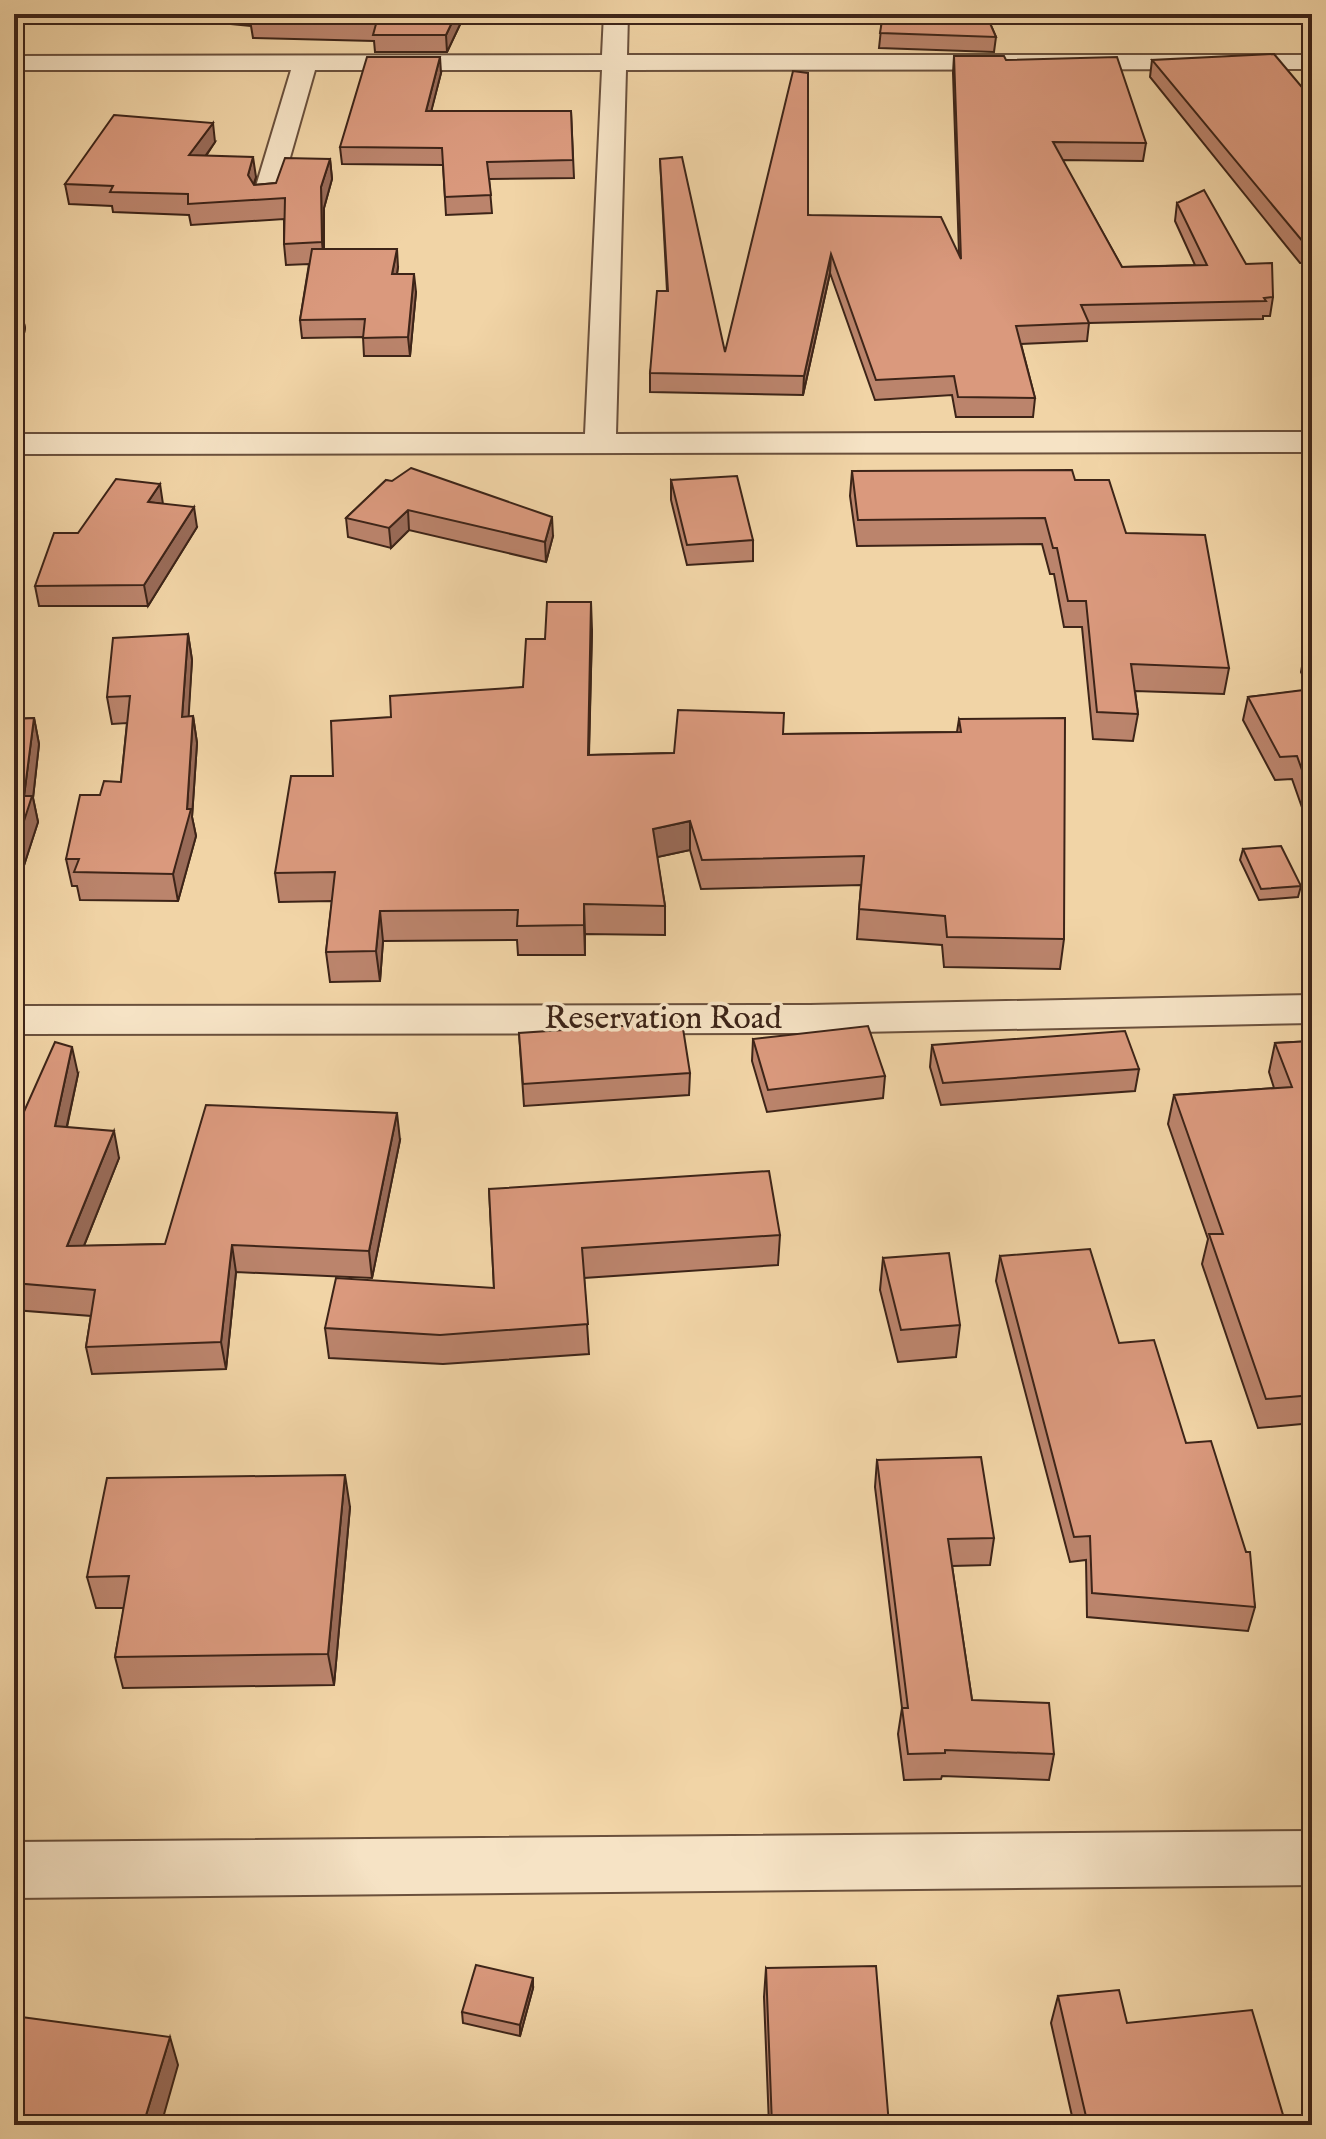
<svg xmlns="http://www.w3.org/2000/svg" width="1326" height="2139" viewBox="0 0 1326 2139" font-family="'IM FELL English',serif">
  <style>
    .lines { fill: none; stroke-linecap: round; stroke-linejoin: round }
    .minor-casing { stroke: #6a503c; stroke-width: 4 }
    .tertiary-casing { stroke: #6a503c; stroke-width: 4 }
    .minor { fill: #f6e3c5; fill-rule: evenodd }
    .tertiary { fill: #f6e3c5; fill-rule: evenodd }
    .wall { fill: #bb846c; stroke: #3d2418; stroke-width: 2 }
    .shaded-wall { fill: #996b58; stroke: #3d2418; stroke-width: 2 }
    .building { fill: #da997d; stroke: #3d2418; stroke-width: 2 }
    .labels { text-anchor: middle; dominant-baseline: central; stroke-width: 7; stroke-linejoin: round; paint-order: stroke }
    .street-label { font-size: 32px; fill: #3d2418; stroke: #f6e3c5 }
  </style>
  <rect width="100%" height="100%" fill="#f1d4a6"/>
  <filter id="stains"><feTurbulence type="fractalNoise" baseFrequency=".0025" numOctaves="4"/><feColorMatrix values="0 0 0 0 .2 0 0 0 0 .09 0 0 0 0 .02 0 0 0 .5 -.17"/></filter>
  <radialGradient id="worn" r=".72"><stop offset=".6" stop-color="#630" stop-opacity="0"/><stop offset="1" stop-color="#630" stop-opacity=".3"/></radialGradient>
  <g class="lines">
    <defs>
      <path id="minor" d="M604,14H628L627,55H1312V69L626,70L616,434L1312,432V452L14,454V434H585L602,70H315L279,196L276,202H256L253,196L291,70H14V56L602,55Z
        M1312,1831V1885L14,1898V1842Z"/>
      <path id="tertiary" d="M1312,995V1023L810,1033L14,1034V1006L810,1005Z"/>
    </defs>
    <use href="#minor" class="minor-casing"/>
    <use href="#tertiary" class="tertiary-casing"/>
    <use href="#minor" class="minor"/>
    <use href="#tertiary" class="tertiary"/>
  </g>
  <path class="wall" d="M128,14H465L447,52H375L374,41L253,38L251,26Z
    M873,14H986L996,37L994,52L879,48L882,20H873Z
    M954,56L1006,60L1146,143L1143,161L1062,160L1122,267L1195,265L1175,221L1177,203L1246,264L1273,297L1270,316H1263V319L1089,323L1087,341L1021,344L1035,398L1033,417H956L952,395L875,400L830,273L803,395L650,392V373L667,291L660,159L725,352L808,215L959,254L953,73Z
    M1152,60L1312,98V262L1300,263L1150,77Z
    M441,73L431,111H571L574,178L489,179L492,213L446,215L443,165L342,164L340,147Z
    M215,142L206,156L256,177L254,185L276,183L330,159L332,179L324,208V249L398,267L397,274L416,292L410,356H364L363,337L302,338L300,320L309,264L286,265L284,244V219L191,225L189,215L113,212L112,206L69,204L65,184Z
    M14,309H21L25,328L17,371L14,372Z
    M852,471L1075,480L1126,533L1229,668L1224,694L1135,691L1138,714L1133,741L1093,739L1082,627H1064L1054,574H1050L1042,544L857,546L850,496Z
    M386,480L553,536L546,562L409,530L391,548L348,537L346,518Z
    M671,480L753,540V561L687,565L671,500Z
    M163,504L197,527L148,606H39L35,586L78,533Z
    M592,630L589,755L674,753L783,734L957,732L959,719L1064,939L1060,969L944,967L942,945L857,939L861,885L701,889L690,850L657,857L665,906V935L585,934V955H518L517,940L383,941L380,981L330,982L326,952L332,901L279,902L275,873L333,776L391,717L523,687L545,639Z
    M188,634L192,660L188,717L193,716L197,743L192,817L196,836L178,901L80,900L77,886H72L66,859L121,782L127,723L112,724L107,697Z
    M1312,649V836L1292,779L1275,780L1243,720L1248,697L1310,690L1301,672L1305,650Z
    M34,718L39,744L33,798L38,822L17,887H14V719Z
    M1243,849L1301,886L1298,897L1259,900L1240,860Z
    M519,1033L690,1073L689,1095L524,1106Z
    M753,1039L885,1076L883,1098L767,1112L752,1061Z
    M1312,1041V1423L1258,1428L1202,1264L1208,1239L1168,1124L1174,1095L1274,1088L1269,1072L1275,1043Z
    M932,1045L1139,1069L1135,1091L941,1105L930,1067Z
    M78,1074L67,1127L119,1158L84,1246L165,1244L400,1140L372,1278L236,1272L226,1369L92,1374L86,1347L91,1316L14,1310V1134Z
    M489,1189L780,1235L778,1265L584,1278L589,1354L443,1364L329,1358L325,1328L494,1288Z
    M1000,1256L1119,1343L1186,1443L1246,1552L1255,1607L1248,1631L1087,1617L1086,1560L1070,1562L996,1281Z
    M883,1258L960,1325L956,1357L898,1362L880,1290Z
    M877,1460L994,1538L990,1565L952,1566L972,1700L1054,1754L1049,1780L942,1776L941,1779L904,1780L898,1734L902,1708L875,1487Z
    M350,1507L334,1685L123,1688L115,1657L124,1608H96L87,1577Z
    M766,1968L889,2125H769L764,1997Z
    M533,1988L520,2036L463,2023L462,2012Z
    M1058,1996L1127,2023L1286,2125H1074L1051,2023Z"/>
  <path class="shaded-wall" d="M456,14H465L447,52L446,35Z
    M440,57L441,73L427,128L426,111Z
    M213,123L215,142L192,175L189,155Z
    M253,157L256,177L250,195L248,175Z
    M330,159L332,179L324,208V263L322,242L321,187Z
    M397,249L398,267L394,292L392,274Z
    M831,254L830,273L803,395L804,376Z
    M414,274L416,292L410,356L408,337Z
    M21,309L25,328L17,371L14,357V347Z
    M160,484L163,504L148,502Z
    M194,507L197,527L148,606L144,585Z
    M408,510L409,530L391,548L389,528Z
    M552,517L553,536L546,562L545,542Z
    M591,602L592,630L588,784V755Z
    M188,634L192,660L187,744L182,717Z
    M193,716L197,743L192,817L196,836L178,901L173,874L187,809Z
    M34,718L39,744L33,798L38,822L17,887L14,874V852L24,796Z
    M690,821V850L653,858V829Z
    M584,904L585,934V955L584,925Z
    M380,911L383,941L380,981L376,951Z
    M72,1047L78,1074L61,1153L55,1126Z
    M397,1113L400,1140L372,1278L369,1251Z
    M114,1131L119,1158L73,1273L67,1246Z
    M232,1245L236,1272L226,1369L221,1342Z
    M345,1475L350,1507L334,1685L328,1654Z
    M533,1978V1988L520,2036V2025Z
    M170,2037L178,2065L161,2125H143Z"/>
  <path class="building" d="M257,14H456L446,35H373L376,24L251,21Z
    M883,14H986L996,37L880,33Z
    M1274,54L1311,98H1312V243H1304L1152,60Z
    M954,56H1004L1006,60L1117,57L1146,143L1053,142L1122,267L1207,265L1177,203L1204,190L1246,264L1272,263L1273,297L1264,298L1266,301L1081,305L1089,323L1016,326L1035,398L958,397L954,376L876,380L831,254L804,376L650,373L657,291H668L660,159L682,157L725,352L793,71L808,73V215L941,217L961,259Z
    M367,57H440L426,111H571L573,160L487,162L491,195L445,197L442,148L340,147Z
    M114,115L213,123L189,155L253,157L248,175L254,185L276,183L285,158L330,159L321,187L322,242L284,244L285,198L188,204V194L110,192L113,186L65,184Z
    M312,249H397L392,274H414L408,337L363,338L365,319L300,320Z
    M14,309H21L14,347Z
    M411,468L552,517L545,542L408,510L389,528L346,518L386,480L392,481Z
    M1072,470L1075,480H1109L1126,533L1205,535L1229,668L1131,664L1138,714L1097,712L1086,601H1068L1057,548H1053L1045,518L858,520L852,471Z
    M737,476L753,540L687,545L671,480Z
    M116,479L160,484L148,502L194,507L144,585L35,586L54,533H78Z
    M547,602H591L588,755L674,753L678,710L784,713L783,734L961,732L959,719L1065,718L1064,939L947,937L945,916L859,909L864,856L702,860L690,821L653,829L665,906L584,904V925L517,926L518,910L380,911L376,951L326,952L335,872L275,873L291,776H333L331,721L391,717L390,696L523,687L526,639H545Z
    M188,634L182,717L193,716L187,809H191L173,874L74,872L79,859H66L80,795H100L104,781L121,782L130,696L107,697L113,638Z
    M1312,649V662L1305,650Z
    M1312,689V798L1297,756L1280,757L1248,697Z
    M34,718L24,796H32L14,852V719Z
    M1281,846L1301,886L1261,889L1243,849Z
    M682,1022L690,1073L523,1084L519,1033Z
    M868,1026L885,1076L768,1090L753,1039Z
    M1125,1031L1139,1069L943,1083L932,1045Z
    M1312,1041V1329H1307L1312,1341V1395L1266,1399L1209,1234H1223L1174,1095L1292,1087L1275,1043Z
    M55,1042L72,1047L55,1126L114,1131L67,1246L165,1244L206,1105L397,1113L369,1251L232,1245L221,1342L86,1347L95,1290L14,1283V1134Z
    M769,1171L780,1235L582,1248L588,1324L440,1335L325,1328L336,1278L494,1288L489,1189Z
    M1090,1249L1119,1343L1154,1340L1186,1443L1211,1441L1246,1552H1250L1255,1607L1092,1593L1090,1536L1074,1537L1000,1256Z
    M949,1253L960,1325L901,1330L883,1258Z
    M981,1457L994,1538L948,1539L972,1700L1049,1703L1054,1754L945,1750V1753L908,1754L902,1708H908L877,1460Z
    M345,1475L328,1654L115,1657L129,1576L87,1577L107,1478Z
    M476,1965L533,1978L520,2025L462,2012Z
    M876,1966L889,2125H772L766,1968Z
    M1119,1990L1127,2023L1252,2010L1286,2125H1088L1058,1996Z
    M14,2016L170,2037L143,2125H14Z"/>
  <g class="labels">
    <g class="street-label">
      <text x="663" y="1019">Reservation Road</text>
    </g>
  </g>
  <rect width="1326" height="2139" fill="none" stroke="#f1d4a6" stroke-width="48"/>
  <rect x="16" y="16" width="1294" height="2107" fill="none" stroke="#3d2418" stroke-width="4"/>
  <rect x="24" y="24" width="1278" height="2091" fill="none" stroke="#3d2418" stroke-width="2"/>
  <rect width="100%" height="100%" filter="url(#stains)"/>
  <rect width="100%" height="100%" fill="url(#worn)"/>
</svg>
